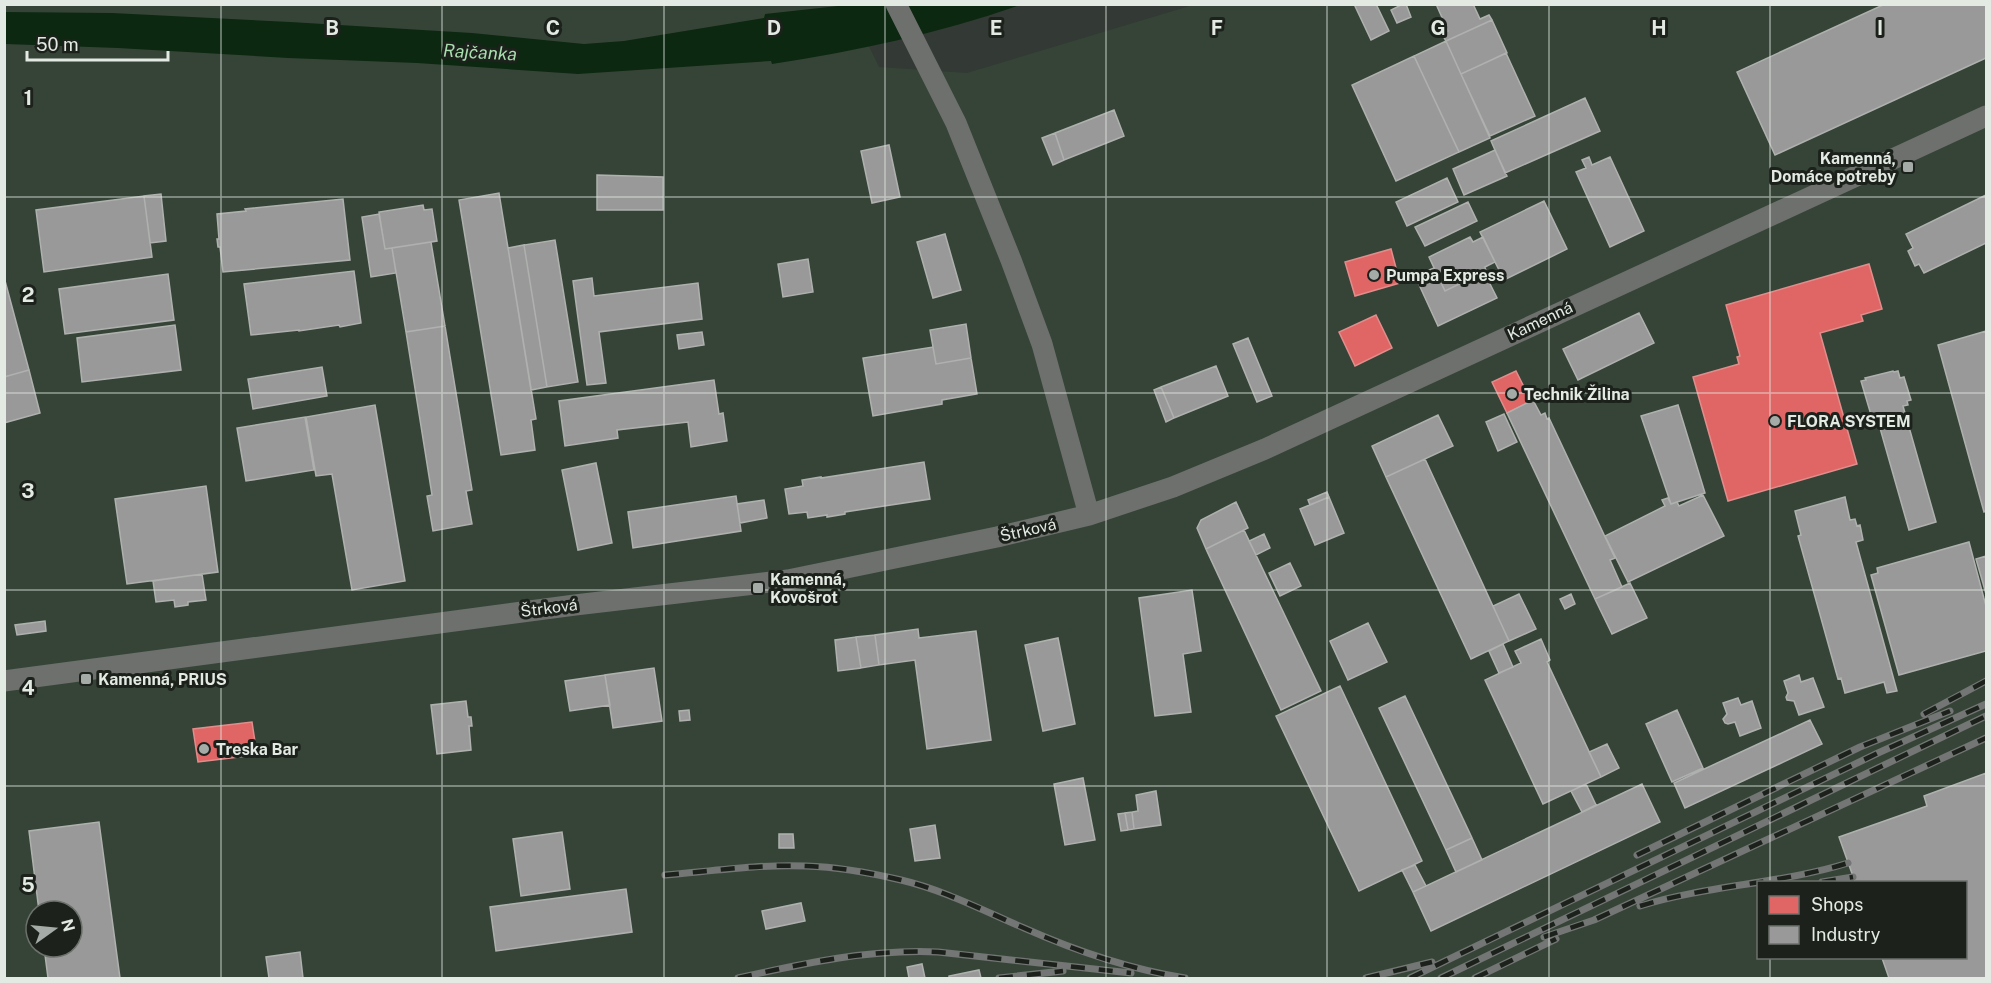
<svg xmlns="http://www.w3.org/2000/svg" width="1991" height="983" viewBox="0 0 1991 983" font-family="'Public Sans',sans-serif">
  <style>
    .built { fill: #364437; fill-rule: evenodd }
    .water { fill: #0c2811 }
    .shops { fill: #e06666; stroke: #e18d8c; stroke-width: 1.5 }
    .industry { fill: #999; stroke: #afb1af; stroke-width: 1.5 }
    .lines { fill: none; stroke-linecap: round; stroke-linejoin: round }
    .street { stroke: #6e706e; stroke-width: 21 }
    .rail-casing { stroke: #737674; stroke-width: 7 }
    .rail { stroke: #1c211c; stroke-width: 4.5; stroke-dasharray: 14; stroke-linecap: butt }
    .grid { fill: none; stroke: #e3e9e3; stroke-width: 1.5; stroke-opacity: 0.55 }
    .poi-dot { fill: #a5aba6; stroke: #1c211c; stroke-width: 2 }
    .labels { text-anchor: middle; dominant-baseline: central; stroke-width: 6; stroke-linejoin: round; paint-order: stroke }
    .poi-label { font-size: 16px; font-weight: bold; fill: #e3e9e3; stroke: #1c211c; text-anchor: start }
    .street-label { font-size: 16px; fill: #e3e9e3; stroke: #1c211c }
    .water-label { font-size: 18px; font-style: italic; fill: #a8deae; stroke: #1c211c }
    .grid-label { font-size: 20px; text-anchor: middle; font-weight: bold; fill: #e3e9e3; stroke: #1c211c; stroke-width: 6; stroke-linejoin: round; paint-order: stroke }
  </style>
  <rect width="100%" height="100%" fill="#333934"/>
  <path class="built" d="M5,5H849L879,67L967,73L1193,5H1986V978H5ZM1758,882H1966V958H1758ZM36,911H72V947H36Z"/>
  <path class="water" d="M847,5H1020C940,33 856,51 772,64L771,61L578,74L417,63L288,58L118,48L5,44V12L112,13L290,22L472,33L584,44L624,41L764,18L765,14Z"/>
  <path class="shops" d="M1391,249L1400,283L1355,296L1345,262Z
    M1869,264L1882,309L1861,315L1863,321L1820,333L1857,464L1728,501L1693,377L1739,364L1737,357L1740,356L1726,305Z
    M1376,315L1392,348L1355,366L1339,332Z
    M1516,371L1531,401L1507,413L1492,382Z
    M252,722L257,755L198,762L193,729Z"/>
  <path class="industry" d="M1354,4H1376L1389,31L1371,40Z
    M1403,4H1406L1411,17L1397,23L1391,10Z
    M1436,4H1473L1480,19L1489,15L1492,20L1446,41L1442,34L1448,31Z
    M1885,4H1986V58L1775,155L1737,72Z
    M1492,20L1507,53L1461,74L1446,41Z
    M1446,41L1490,138L1459,152L1414,56Z
    M1506,53L1535,116L1490,136L1461,74Z
    M1414,56L1459,152L1396,181L1352,85Z
    M1585,98L1600,131L1505,173L1491,141Z
    M1114,110L1124,136L1064,160L1055,133Z
    M1055,133L1064,160L1053,165L1042,138Z
    M889,145L900,197L872,203L861,151Z
    M1495,150L1507,176L1464,195L1453,169Z
    M1589,157L1592,165L1610,157L1644,231L1610,247L1576,172L1586,168L1582,160Z
    M597,175L663,177V210H597Z
    M1447,178L1458,202L1407,226L1396,202Z
    M499,193L536,419L531,420L535,450L501,455L459,200Z
    M161,194L166,241L150,243L144,196Z
    M1986,195V243L1924,273L1919,264L1915,266L1908,251L1913,248L1906,234Z
    M144,196L152,257L44,272L36,210Z
    M343,199L350,260L223,272L220,247H218L217,239H219L217,214L246,211L245,209Z
    M1544,201L1567,249L1504,280L1480,232Z
    M1468,202L1477,221L1425,246L1415,227Z
    M423,205L424,210L432,209L437,241L385,249L379,212Z
    M379,214L385,249L392,248L396,273L371,277L362,217Z
    M945,234L961,290L933,298L917,242Z
    M1470,237L1473,242L1483,237L1495,262L1485,267L1486,271L1445,291L1429,257Z
    M555,240L578,382L547,387L524,245Z
    M431,242L445,326L406,332L392,248Z
    M524,245L547,387L531,390L508,248Z
    M808,259L813,292L783,297L778,264Z
    M1434,268L1445,291L1484,272L1497,298L1438,326L1415,276Z
    M354,271L361,323L340,327L339,325L299,331V330L251,335L244,284Z
    M168,274L174,320L65,334L59,289Z
    M4,277L29,370L4,377Z
    M592,278L594,296L698,283L702,319L599,332L606,383L587,385L573,281Z
    M1639,313L1654,343L1578,380L1563,349Z
    M966,324L971,358L936,364L930,330Z
    M175,325L181,370L82,382L77,338Z
    M445,326L472,490L466,491L472,524L433,531L427,496L432,495L406,332Z
    M1986,331V511L1984,512L1938,345Z
    M702,332L704,345L679,349L677,335Z
    M1248,338L1272,396L1257,402L1233,344Z
    M933,347L936,364L971,358L977,394L942,400V404L873,416L863,358Z
    M1216,366L1228,396L1174,418L1161,387Z
    M322,367L327,396L253,409L248,379Z
    M29,370L40,413L4,423V377Z
    M1893,371L1894,372L1898,371L1900,378L1904,377L1911,400L1907,401L1908,405L1903,406L1936,522L1909,530L1876,414L1871,415L1861,381L1866,380L1865,378Z
    M714,380L719,414L723,413L727,441L691,447L688,422L617,430L618,438L565,446L559,401Z
    M1161,387L1174,418L1166,422L1154,390Z
    M1533,400L1541,415L1545,413L1547,419L1549,418L1615,558L1610,560L1622,587L1595,599L1507,413Z
    M375,405L405,581L352,590L332,474L316,476L306,417Z
    M1678,405L1705,493L1671,504L1641,416Z
    M1504,414L1517,442L1498,451L1486,422Z
    M1438,415L1453,446L1386,477L1372,446Z
    M305,417L314,470L246,481L237,428Z
    M1425,459L1509,641L1471,659L1386,477Z
    M924,462L930,499L845,512V514L827,517V515L808,518L807,512L789,514L785,489L803,486L802,480L821,477V478Z
    M596,463L612,543L578,550L562,470Z
    M206,486L218,572L127,584L115,499Z
    M1327,492L1329,497L1310,505L1308,500Z
    M1703,495L1724,536L1628,582L1605,536L1665,506L1662,500L1668,498L1671,504L1677,502L1679,506Z
    M736,496L741,531L633,548L628,512Z
    M1329,497L1344,533L1315,545L1300,509Z
    M1845,497L1850,520L1855,519L1857,526L1860,525L1863,540L1856,542L1897,691L1887,693L1884,682L1845,693L1841,678L1838,679L1798,536L1801,535L1795,511Z
    M764,500L767,518L740,523L737,504Z
    M1236,502L1248,528L1206,549L1197,528L1201,520Z
    M1244,530L1321,691L1281,710L1206,549Z
    M1264,534L1270,548L1256,555L1249,541Z
    M1969,542L1986,606V651L1899,675L1871,575L1878,573L1877,568Z
    M1986,556V594L1976,559Z
    M1290,563L1301,586L1280,596L1269,573Z
    M202,574L206,600L188,602V605L175,607L174,600L156,602L153,581Z
    M1630,583L1647,618L1612,634L1595,599Z
    M1192,590L1201,651L1183,654L1191,712L1155,716L1139,598Z
    M1519,594L1536,629L1509,641L1493,606Z
    M1571,594L1575,604L1565,609L1560,599Z
    M45,621L46,631L17,635L15,625Z
    M1368,623L1387,662L1348,680L1330,641Z
    M918,629L919,638L976,631L991,740L927,749L915,660L879,665L875,635Z
    M875,635L879,665L861,668L856,637Z
    M856,637L861,668L838,671L835,640Z
    M1058,638L1075,724L1043,731L1025,645Z
    M1541,639L1550,660L1547,662L1601,777L1543,804L1485,680L1521,663L1515,651Z
    M1503,644L1513,667L1499,673L1489,651Z
    M654,668L662,721L613,728L605,675Z
    M605,675L610,705L570,711L565,681Z
    M1799,675L1801,682L1813,678L1824,707L1799,715L1794,701L1787,700L1786,697L1788,693L1784,681Z
    M1340,686L1422,861L1359,891L1276,716Z
    M1405,696L1472,838L1446,850L1379,708Z
    M1738,698L1741,705L1752,701L1761,728L1740,736L1735,722L1728,724L1725,723L1723,719L1727,714L1723,703Z
    M466,701L468,717H471L472,726H469L471,750L437,754L431,705Z
    M689,710L690,720L680,721L679,711Z
    M1677,710L1703,768L1672,782L1646,724Z
    M1810,720L1822,744L1685,808L1674,783Z
    M1607,744L1619,768L1601,777L1589,752Z
    M1986,773V978H1889L1882,958H1966V882H1855L1839,837L1927,806L1924,796Z
    M1083,778L1095,840L1065,845L1054,784Z
    M1586,784L1596,805L1582,812L1571,791Z
    M1642,784L1660,822L1431,931L1413,892Z
    M1156,791L1161,825L1134,829L1132,812L1138,811L1136,795Z
    M1132,812L1134,829L1128,830L1125,813Z
    M1125,813L1128,830L1121,831L1118,814Z
    M99,822L120,978H48L44,947H72V911H39L29,831Z
    M935,825L940,858L915,861L910,829Z
    M562,832L570,889L521,896L513,839Z
    M779,834H793L794,848H779Z
    M1472,838L1482,860L1456,872L1446,850Z
    M1415,865L1426,886L1413,892L1402,870Z
    M626,889L632,932L496,951L490,907Z
    M801,903L805,921L766,929L762,911Z
    M300,952L303,978H269L266,957Z
    M922,964L925,978H909L907,967Z
    M979,970L981,978H949V976Z"/>
  <g class="lines">
    <path class="street" d="M896,4L956,123L1011,260L1042,344L1089,515
      M4,681L575,605L788,580L997,537L1089,515L1173,487L1265,449L1986,116"/>
    <defs>
      <path id="rail" d="M1924,714L1986,681
        M1637,855L1860,747L1950,711
        M665,875C712,871 760,864 806,866C838,867 871,873 901,880C944,890 984,911 1024,928C1076,951 1129,969 1185,978
        M1822,882L1853,877
        M1640,906C1708,885 1780,884 1848,863
        M1544,937L1594,920L1986,738
        M738,978C805,963 869,949 938,952L1131,973
        M999,978L1063,971
        M1366,978L1432,962
        M1410,978L1878,753L1986,704
        M1441,978L1986,716
        M1475,978L1556,939"/>
    </defs>
    <use href="#rail" class="rail-casing"/>
    <use href="#rail" class="rail"/>
  </g>
  <path class="grid" d="M221,4V978M442,4V978M664,4V978M885,4V978M1106,4V978M1327,4V978M1549,4V978M1770,4V882M4,197H1986M4,393H1986M4,590H1986M4,786H1986M1770,958V978"/>
  <g class="poi-dot">
    <rect x="1902" y="161" width="12" height="12" rx="3"/>
    <circle cx="1374" cy="275" r="6"/>
    <circle cx="1512" cy="394" r="6"/>
    <circle cx="1775" cy="421" r="6"/>
    <rect x="752" y="582" width="12" height="12" rx="3"/>
    <rect x="80" y="673" width="12" height="12" rx="3"/>
    <circle cx="204" cy="749" r="6"/>
  </g>
  <g class="labels">
    <g class="poi-label">
      <text x="1896" y="158" text-anchor="end">Kamenná,<tspan x="1896" dy="18">Domáce potreby</tspan></text>
      <text x="1386" y="275">Pumpa Express</text>
      <text x="1524" y="394">Technik Žilina</text>
      <text x="1787" y="421">FLORA SYSTEM</text>
      <text x="770" y="579">Kamenná,<tspan x="770" dy="18">Kovošrot</tspan></text>
      <text x="98" y="679">Kamenná, PRIUS</text>
      <text x="216" y="749">Treska Bar</text>
    </g>
    <g class="street-label">
      <text transform="translate(1540 321) rotate(-25)">Kamenná</text>
      <text transform="translate(1028 530) rotate(-13)">Štrková</text>
      <text transform="translate(549 608) rotate(-7)">Štrková</text>
    </g>
    <g class="water-label">
      <text transform="translate(480 52) rotate(3)">Rajčanka</text>
    </g>
  </g>
  <g class="grid-label">
    <text x="332" y="35">B</text>
    <text x="553" y="35">C</text>
    <text x="774" y="35">D</text>
    <text x="996" y="35">E</text>
    <text x="1217" y="35">F</text>
    <text x="1438" y="35">G</text>
    <text x="1659" y="35">H</text>
    <text x="1880" y="35">I</text>
    <text x="28" y="105">1</text>
    <text x="28" y="302">2</text>
    <text x="28" y="498">3</text>
    <text x="28" y="695">4</text>
    <text x="28" y="892">5</text>
  </g>
  <rect width="1991" height="983" fill="none" stroke="#e3e9e3" stroke-width="12"/>
  <rect x="1757" y="881" width="210" height="78" fill="#1c211c" stroke="#6c716c" stroke-width="1.5"/>
  <rect x="1769" y="896" width="30" height="18" fill="#e06666" stroke="#6c716c" stroke-width="1.5"/>
  <text x="1811" y="911" font-size="18" fill="#e3e9e3">Shops</text>
  <rect x="1769" y="926" width="30" height="18" fill="#999999" stroke="#6c716c" stroke-width="1.5"/>
  <text x="1811" y="941" font-size="18" fill="#e3e9e3">Industry</text>
  <g transform="translate(54 929) rotate(75)"><circle r="28" fill="#1c211c" stroke="#6c716c" stroke-width="1.5"/>
  <path d="M0-4.5L10 22L0 15L-10 22Z" fill="#a5aba6"/>
  <text y="-9" font-size="16" font-weight="bold" text-anchor="middle" fill="#e3e9e3">N</text>
  </g>
  <path d="M27 51v9h141v-9" fill="none" stroke="#e3e9e3" stroke-width="3"/>
  <text x="36" y="51" font-size="18" fill="#e3e9e3" stroke="#1c211c" stroke-width="4.5" paint-order="stroke">50 m</text>
</svg>
